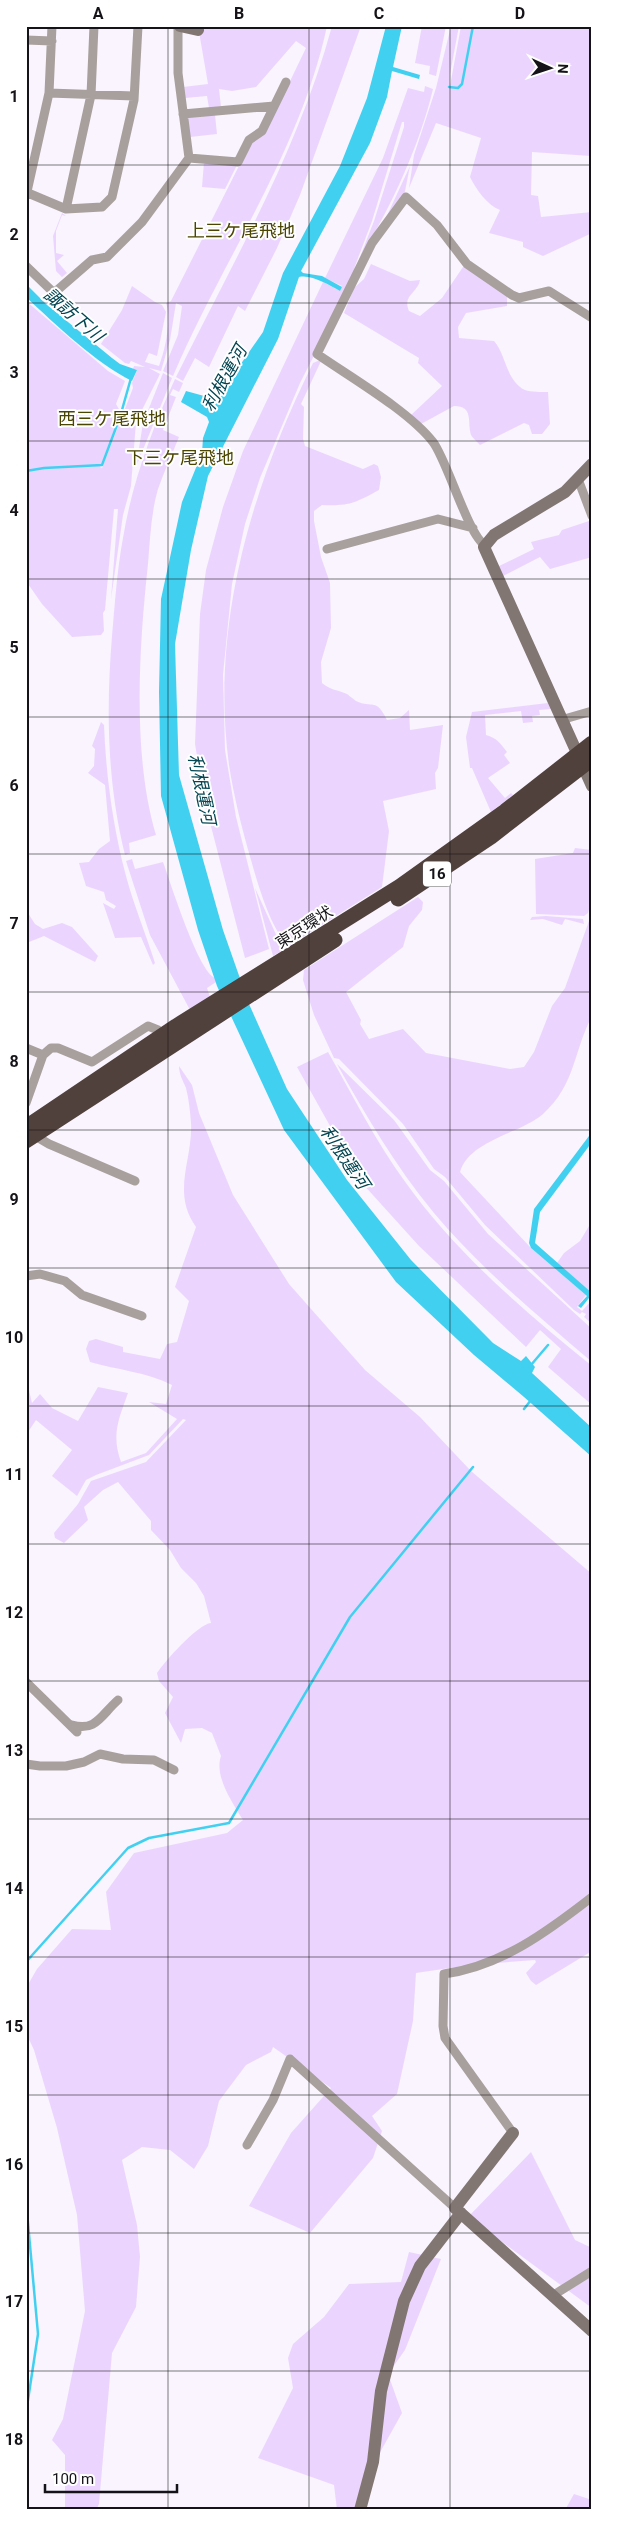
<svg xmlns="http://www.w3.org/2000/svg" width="618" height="2536" viewBox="0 0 618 2536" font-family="Roboto,'Noto Sans JP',sans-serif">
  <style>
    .green { fill: #ebd5fe }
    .water { fill: #42d0f1 }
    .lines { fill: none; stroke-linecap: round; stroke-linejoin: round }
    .stream { stroke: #42d0f1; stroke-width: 2.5 }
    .street { stroke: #a8a09d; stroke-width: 9 }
    .secondary { stroke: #827672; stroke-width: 12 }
    .highway { stroke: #50413c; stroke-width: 15 }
    .grid { fill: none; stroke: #161318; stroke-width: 1; stroke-opacity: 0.55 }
    .labels { text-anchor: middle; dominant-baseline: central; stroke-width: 4; stroke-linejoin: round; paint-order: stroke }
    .shield { fill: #fff; stroke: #5c5a5d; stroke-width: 1 }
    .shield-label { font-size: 15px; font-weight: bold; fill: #161318 }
    .street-label { font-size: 16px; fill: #161318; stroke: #fff }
    .neighbourhood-label { font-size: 18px; fill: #4b4502; stroke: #fff }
    .water-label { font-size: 18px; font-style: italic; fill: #044552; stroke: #fff }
    .neatline { fill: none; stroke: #161318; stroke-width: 2 }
    .grid-label { font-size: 16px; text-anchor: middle; font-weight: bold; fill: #161318 }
  </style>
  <rect width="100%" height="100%" fill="#f9f4fe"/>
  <path class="green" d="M198,26H327C300,152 223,259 173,376L163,371L178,335L182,306L176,303L170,340L161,371L149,368L160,374L136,422L131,486L123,515L111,599L118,509H114L105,610L103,613L104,631L101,635L72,637L42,604L26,581V301L108,371L125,381L116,404L120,411L118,420L100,467L102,468L133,388L132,383L137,370L133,369L134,366L145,367L131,361L129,364L125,363L101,344L122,310L132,286L155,302L162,305L166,312L157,356L149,353L145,362L159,366C165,350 172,319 166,303L171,301L251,142L265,133L306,48L296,41L256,87L232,91L219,89L221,107L209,108L207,96L185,98L183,87L208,84Z
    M332,26H361L300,195L277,248L245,311L238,306L209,367L195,358L183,381L176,377C233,262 298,151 332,26Z
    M422,26H446L436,76L429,74L430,66L415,63Z
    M451,26H459L450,74V86L461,26H592L591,156L532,152L531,195L538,196L541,217L592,212V233L543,256L523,247V242L489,233L500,210C487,205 476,189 470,177L481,138L436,123L409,188L414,155L436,88Z
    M425,86L433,89C418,151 390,208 358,262L374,221L404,127V122H402L372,221L355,266L350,285L300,383L260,478L245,524L232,584L223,675L225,750L236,817L269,949L245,958L205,803L195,744L200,614L206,570L223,507L243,451L323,282L340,291L342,286L325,278L383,158L408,88L424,92Z
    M215,115L217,134L190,137L188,119L190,117Z
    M204,162L237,165L225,189L202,187Z
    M410,166L404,196L384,222Z
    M62,213L66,216L62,215L56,231V253L64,255L57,261L67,273L62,277L56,271L53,236Z
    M371,264L410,281L420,280C418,293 402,295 409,311L420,316L442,298L463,267H468L507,296V306L466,313L458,327L459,338L494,341C506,354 506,381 525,390C531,392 542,392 548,392L550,424L542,434H532L529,425L524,423L480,445C477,442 473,438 471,435C467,422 474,406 454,406L421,424L411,415L442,386L418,363L419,358L344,313L354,288L364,279Z
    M318,361H321L301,404L304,407L303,439L305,446L363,469L374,464L378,466L381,477L379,490C355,503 350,506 322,505L314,511V521L321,557L330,583L331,628L321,662L322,683C330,690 338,690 347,694C350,696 353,699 356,701C373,709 376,697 387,720L400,718L409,710L410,730L443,725L438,768L435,773L436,789L383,801L389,831L382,887L290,945C272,935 257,881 251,860C242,829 234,797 229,765C210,625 252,486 313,363Z
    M163,373L172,378L136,467L143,423Z
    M175,379L183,383L179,392L173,389L170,395L176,397L163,430L179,437C172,454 164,472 158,489C151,513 150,540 148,564C139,647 132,755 156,835L129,843L130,853L125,855C107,782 106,710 112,636C115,603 117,570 123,538C132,483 152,429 175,379Z
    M592,520V557L550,569L540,557L501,577L497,567L534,549L531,542L559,535L562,530Z
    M548,703L551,709L539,710L540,715L532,716L533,722L523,723L521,711L485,715L486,735C497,738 500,743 507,752L504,755L510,763L488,778L505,798L511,793L513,795L491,812L472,768H470L466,737L472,712Z
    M101,722L104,725C106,776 113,827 126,876C134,906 146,934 155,963L153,965L141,937L115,938L103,903L114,909L116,906L106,900L104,892L86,886L79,863L89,862L99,849L110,841L105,785L88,773L94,766L95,749L92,746Z
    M575,848L592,850V899L588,913L584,916L536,914L535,859L573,853Z
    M132,859L135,869L163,862C171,884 198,971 215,978L216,982L207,988L210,997L190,1010L150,935L126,861Z
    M255,888L283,950L273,956Z
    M418,897L423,902L422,910L409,926L403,947L346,992L361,1020L360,1024L369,1039L403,1029L426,1053L510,1069L524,1067L534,1052L552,1006L565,988L589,921L592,920V1016C573,1052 576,1084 543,1114C522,1133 469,1140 460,1172L531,1248L586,1295L577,1307L582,1311L592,1300V1324L584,1317L586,1314L582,1312L580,1314L574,1310L485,1225L445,1177L434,1169L403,1124L339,1059L334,1058L314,1015L303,980L304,970Z
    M26,910L35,924L43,929L62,923L72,927L98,956L95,962L44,936L29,942L26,947Z
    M546,916L583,919L584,924L565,919L562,925L543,919L530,920L532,917Z
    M328,1052C353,1096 376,1142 406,1183C456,1253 525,1312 592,1366V1405L548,1367L561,1349L540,1330L526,1347L419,1246L362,1183L297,1067Z
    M337,1064L394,1120L430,1170L444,1181L488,1234L592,1329V1362C537,1315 481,1269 434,1213C396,1167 366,1116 337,1064Z
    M179,1066L192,1085L199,1113L233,1195L289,1284L365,1370L420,1417L471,1471L592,1574V1951L536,1985L531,1981L526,1973L536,1962L535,1960L470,1965L416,1973L413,2021L397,2094L372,2116L382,2131L373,2158L310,2233L249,2206L291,2133L331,2088L273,2047L271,2052L246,2065L219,2101L208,2146L194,2169L170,2150L142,2147L122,2160L137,2225L140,2257L136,2307L112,2353L99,2504L96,2510H65V2455L52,2440L63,2419L85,2311L77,2215L57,2128L34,2050L26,2033V1988L37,1969L72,1929L111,1930L106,1892L134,1853L227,1833L243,1820C232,1802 214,1776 221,1756L212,1733L202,1728L185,1729L181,1743L165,1713L173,1697L159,1681L157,1673C164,1662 198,1624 211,1623L204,1596L196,1583L181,1568L170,1550L151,1530V1521L118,1482L103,1490L84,1507L88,1520L64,1543L55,1538L54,1533L78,1504L91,1481L146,1462L186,1420L183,1419L149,1455L96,1475L86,1480L77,1496L52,1476L72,1450L36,1420L26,1435V1377L32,1403L40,1394L52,1408L78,1421L98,1387L128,1393C119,1419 111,1434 121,1462L146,1453L177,1419L149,1402L166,1404L172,1385C146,1372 118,1370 90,1362L86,1349L89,1341L96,1339L123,1347V1352L160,1359L167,1344L177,1342L189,1301L175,1287L196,1227C171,1192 193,1160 191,1123C190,1111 189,1100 186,1088C183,1081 179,1074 179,1066Z
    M592,1221V1293L557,1263L564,1253L580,1241Z
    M531,2152L575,2240L592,2248V2308L468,2217Z
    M409,2252L441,2259L405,2350L388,2374L402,2413L378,2456L357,2510H337L334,2485L258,2458L293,2388L288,2358L293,2344L324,2317L349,2284L401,2282Z
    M574,2494L592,2500L591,2510H565Z"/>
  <path class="water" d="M386,26H402L393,67L420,75L419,79L392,71L387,97L370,143L301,271L303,273L322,276L342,287L340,291C329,285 311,274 299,277L278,339L208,476L191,550L175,644L179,775L223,930L249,1004L287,1089L347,1180L411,1260L493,1343L521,1361L526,1356L535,1367L532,1373L592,1428V1457L524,1397L474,1355L396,1282L284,1130L217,986L198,930L161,796L159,692L161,599L182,502L202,453L203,438L209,422L207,417L181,402L186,391L215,399L220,397L223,388L232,384L236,371L263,332L283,273L340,166L367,98Z
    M26,284L46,304L112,358L120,364L137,370L132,381C97,364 55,324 26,297Z
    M592,1132V1142L540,1212L535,1243L592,1293V1300L589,1298L581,1308L578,1306L587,1296L531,1248L529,1243L534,1209Z"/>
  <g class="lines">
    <path class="stream" d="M449,87L458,88L462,84L473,26
      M26,471L44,468L102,465L120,417L131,378
      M531,1365L548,1345
      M524,1409L531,1400
      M26,1962L128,1848L149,1838L229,1823L350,1617L473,1467
      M26,2201L38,2334L26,2413"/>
    <path class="street" d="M26,40L52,41
      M49,93L134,96
      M183,114L274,106
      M189,158L238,162L249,140L262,131L286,82
      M28,193L66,209L102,207L112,197L134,100L138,26
      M26,196L49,93L52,26
      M66,209L91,95L94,26
      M26,266L54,293L92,260L107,257L142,222L189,158L178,73V26
      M578,479L592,516
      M485,545C469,537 447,460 433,442C409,411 350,377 317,354L372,243L406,197L437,225L467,264L512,295L519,298L549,291L592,318
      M327,549L438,519L473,528
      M561,720L592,711
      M26,1048L43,1055
      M26,1103L43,1055L51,1048H58L92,1062L148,1026L158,1030
      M32,1134L49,1144L135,1181
      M26,1276L40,1274L65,1281L82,1295L142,1316
      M26,1682L77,1732
      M72,1725C96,1732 101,1715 118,1700
      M26,1764L40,1766H66L84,1762L100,1754L123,1759L154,1760L174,1770
      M513,2133L445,2038L443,2026L444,1974C501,1966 547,1932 592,1897
      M247,2145L273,2100L290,2059L455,2208
      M552,2296L592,2271"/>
    <path class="secondary" d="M180,26L198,30
      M592,464L565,492L494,535L484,547L592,786
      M513,2133L455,2208L592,2331
      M360,2510L373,2462L381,2391L404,2301L420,2266L461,2213"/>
    <path class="highway" d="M398,899L491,837L592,759
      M26,1127L176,1026L400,886L505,811L592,743
      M26,1141L335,940"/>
  </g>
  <path class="grid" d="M168,26V2510M309,26V2510M450,26V2510M26,165H592M26,303H592M26,441H592M26,579H592M26,717H592M26,854H592M26,992H592M26,1130H592M26,1268H592M26,1406H592M26,1544H592M26,1681H592M26,1819H592M26,1957H592M26,2095H592M26,2233H592M26,2371H592"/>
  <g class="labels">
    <rect class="shield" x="423" y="861.5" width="28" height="25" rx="4"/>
    <g class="shield-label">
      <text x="437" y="874">16</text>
    </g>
    <g class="street-label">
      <text transform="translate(304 927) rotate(-33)">東京環状</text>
    </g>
    <g class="neighbourhood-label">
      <text x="241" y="230">上三ケ尾飛地</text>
      <text x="112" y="418">西三ケ尾飛地</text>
      <text x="180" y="457">下三ケ尾飛地</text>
    </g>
    <g class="water-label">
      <text transform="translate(74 315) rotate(41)">諏訪下川</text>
      <text transform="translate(224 378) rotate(-61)">利根運河</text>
      <text transform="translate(202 789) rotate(78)">利根運河</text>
      <text transform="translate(345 1157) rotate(56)">利根運河</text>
    </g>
  </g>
  <rect width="618" height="2536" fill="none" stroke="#ffffff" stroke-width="55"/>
  <g transform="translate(550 68) rotate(93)" stroke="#ffffff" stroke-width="4" paint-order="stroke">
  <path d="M0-4L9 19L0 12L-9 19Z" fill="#161318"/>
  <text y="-8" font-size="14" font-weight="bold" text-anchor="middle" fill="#161318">N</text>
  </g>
  <path d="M45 2484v8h132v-8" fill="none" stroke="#161318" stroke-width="2.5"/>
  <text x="52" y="2484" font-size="15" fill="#161318" stroke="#ffffff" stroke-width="4" paint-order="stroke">100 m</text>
  <rect x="28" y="28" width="562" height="2480" class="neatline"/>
  <g class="grid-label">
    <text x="98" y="19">A</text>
    <text x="239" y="19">B</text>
    <text x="379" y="19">C</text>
    <text x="520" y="19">D</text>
    <text x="14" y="102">1</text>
    <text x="14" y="240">2</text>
    <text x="14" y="378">3</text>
    <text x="14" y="516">4</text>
    <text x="14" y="653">5</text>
    <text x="14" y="791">6</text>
    <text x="14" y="929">7</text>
    <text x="14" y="1067">8</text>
    <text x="14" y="1205">9</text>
    <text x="14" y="1343">10</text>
    <text x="14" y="1480">11</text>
    <text x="14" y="1618">12</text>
    <text x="14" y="1756">13</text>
    <text x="14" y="1894">14</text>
    <text x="14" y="2032">15</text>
    <text x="14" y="2170">16</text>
    <text x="14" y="2307">17</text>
    <text x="14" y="2445">18</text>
  </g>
</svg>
